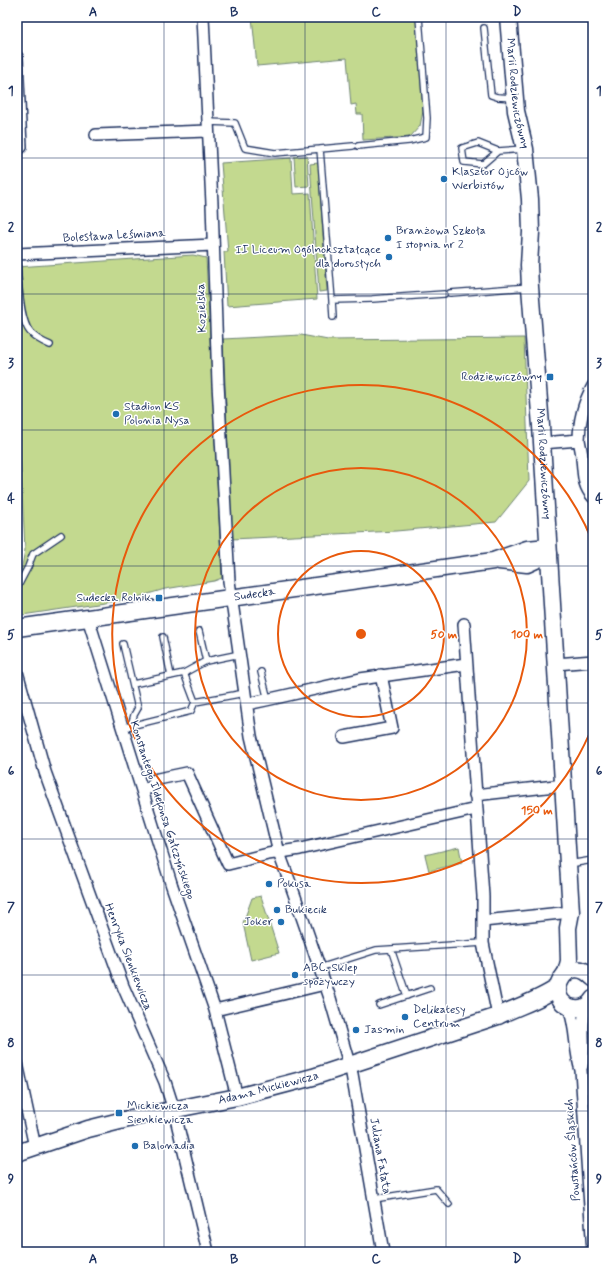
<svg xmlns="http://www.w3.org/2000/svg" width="610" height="1269" viewBox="0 0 610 1269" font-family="Mynerve,sans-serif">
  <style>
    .green { fill: #c3d98f; stroke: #6f8476 }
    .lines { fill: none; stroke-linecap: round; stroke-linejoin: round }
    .lane-casing { stroke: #1b2f5e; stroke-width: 8 }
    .street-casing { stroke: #1b2f5e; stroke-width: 14 }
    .secondary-casing { stroke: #1b2f5e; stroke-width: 19 }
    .lane { stroke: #fff; stroke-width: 5.5 }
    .street { stroke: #fff; stroke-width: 11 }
    .secondary { stroke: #fff; stroke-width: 16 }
    .grid { fill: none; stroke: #1b2f5e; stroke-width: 1; stroke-opacity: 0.55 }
    .ring { fill: none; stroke: #e8590c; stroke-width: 2 }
    .poi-dot { fill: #1f6fb2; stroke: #fff; stroke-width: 1.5 }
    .labels { text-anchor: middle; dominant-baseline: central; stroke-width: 3; stroke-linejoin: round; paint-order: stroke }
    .street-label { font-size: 12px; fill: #1b2f5e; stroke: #fff }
    .poi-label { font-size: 12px; fill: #1b2f5e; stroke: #fff; text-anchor: start }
    .centre { fill: #e8590c; stroke: #fff; stroke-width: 2 }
    .ring-label { font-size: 12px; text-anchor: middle; font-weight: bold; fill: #e8590c; stroke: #fff; stroke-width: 3; stroke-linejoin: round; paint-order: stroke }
    .neatline { fill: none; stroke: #1b2f5e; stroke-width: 1.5 }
    .grid-label { font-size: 13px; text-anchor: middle; font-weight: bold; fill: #1b2f5e }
  </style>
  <rect width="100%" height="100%" fill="#fff"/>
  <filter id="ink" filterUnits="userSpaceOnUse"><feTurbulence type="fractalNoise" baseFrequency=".025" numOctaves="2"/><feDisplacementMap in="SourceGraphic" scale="8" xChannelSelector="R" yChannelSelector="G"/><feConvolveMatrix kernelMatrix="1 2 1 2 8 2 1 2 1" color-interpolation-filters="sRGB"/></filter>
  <g filter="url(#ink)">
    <path class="green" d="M252,17H416L423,111L420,126L410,137L363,140L362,114H357L356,104L351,105L347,58L257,66Z
      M307,156L309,186L296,187L294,157Z
      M291,158L293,194L310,193L317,299L227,306L224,252H228L221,163Z
      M318,163L327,291L319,292L310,164Z
      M193,255L206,258L222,578L214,581L165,589L131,599L22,615L17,613V579L21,571L25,550L17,389V267Z
      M301,335L328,340L524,338L529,481L496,522L396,531L232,539L223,339Z
      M459,847L462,863L429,871L425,855Z
      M261,896L279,953L251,960L243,923L252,898Z"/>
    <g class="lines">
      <defs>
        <path id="lane" d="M484,28L491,95L497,97L514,98
          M207,122L235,123L245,148L275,153L320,149
          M353,146L320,149L332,300L372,299L444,294
          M358,146L409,141L426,137L427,118L419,17
          M498,151L483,164L464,162L462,148L478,143L498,151L524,149
          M17,259C18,276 19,319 30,332C35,338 43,342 50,345
          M450,293L529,287
          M332,300L333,317
          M17,588L28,567L33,554L61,535
          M199,631L206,661L240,654
          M163,637L171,676
          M123,644L138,708L134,715L131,726
          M261,672L267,696L266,700
          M184,673L206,661
          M133,684L184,673L195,702
          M122,728L191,711L195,702L245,693
          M569,864L593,860
          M391,949L407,996
          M319,968L376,950L483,943
          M379,1005L430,988
          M374,1199L436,1189L449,1204"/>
        <path id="street" d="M203,17L212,204L218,384L229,581L251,736L279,853L292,888L330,998L352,1074L383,1252
          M17,57L21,147H17
          M96,135L208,131
          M17,254L213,245
          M593,386C584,402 579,421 579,440C580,446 582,452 582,459C584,474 582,484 593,497
          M542,443L579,440
          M88,618L172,886L215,1010L237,1097
          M464,624L483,896V943L498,1016
          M556,664L593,661
          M17,672L45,772L123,986L165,1082L174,1110L208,1252
          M247,704L266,700L360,679L466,664
          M344,737L392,728L381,675
          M142,790L152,787L155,780L158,779L187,773L228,864L268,854L300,849L476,809
          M475,795L564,785
          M483,921L571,912
          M568,1006C577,1025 574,1050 581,1070L593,1252
          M215,1010L325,984
          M17,1063L35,1147
          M582,1066C586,1046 579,1025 587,1006"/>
        <g id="secondary">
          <path id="s1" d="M508,17L516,111L525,149L530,199L531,232L529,265L530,287L541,426L571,912L568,928L569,961L566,973"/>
          <path d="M499,561L527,564L549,554"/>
          <path id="s2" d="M17,628L493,561L527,549L548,547"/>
          <path d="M593,978C567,949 540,1001 574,1008C581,1009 589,1006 593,999"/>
          <path id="s3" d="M17,1153L88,1129L136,1117L237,1097L313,1077L498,1016C518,1006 540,1000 558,987"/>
        </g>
      </defs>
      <use href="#lane" class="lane-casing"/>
      <use href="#street" class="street-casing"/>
      <use href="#secondary" class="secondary-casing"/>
      <use href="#lane" class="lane"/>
      <use href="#street" class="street"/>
      <use href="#secondary" class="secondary"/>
    </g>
  </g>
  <path class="grid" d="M164,17V1252M305,17V1252M446,17V1252M17,158H593M17,294H593M17,430H593M17,566H593M17,703H593M17,839H593M17,975H593M17,1111H593"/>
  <g class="ring">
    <circle cx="361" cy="634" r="83"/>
    <circle cx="361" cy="634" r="166"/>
    <path d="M593 725A249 249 0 1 1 593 543"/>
  </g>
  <g class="poi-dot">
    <circle cx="444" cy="179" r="4"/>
    <circle cx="388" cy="238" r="4"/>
    <circle cx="389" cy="257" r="4"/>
    <rect x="546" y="373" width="8" height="8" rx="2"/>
    <circle cx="116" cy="414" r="4"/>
    <rect x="155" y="594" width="8" height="8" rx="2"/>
    <circle cx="269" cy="884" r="4"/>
    <circle cx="277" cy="910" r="4"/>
    <circle cx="281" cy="922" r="4"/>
    <circle cx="295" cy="975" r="4"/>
    <circle cx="405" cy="1017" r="4"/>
    <circle cx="356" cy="1030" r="4"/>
    <rect x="115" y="1109" width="8" height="8" rx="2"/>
    <circle cx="135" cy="1146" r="4"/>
  </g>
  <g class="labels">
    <g class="street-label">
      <text stroke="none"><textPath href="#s1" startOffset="77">Marii Rodziewiczówny</textPath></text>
      <text transform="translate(114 236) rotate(-3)">Bolesława Leśmiana</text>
      <text transform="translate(202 308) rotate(-92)">Kozielska</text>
      <text stroke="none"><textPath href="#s1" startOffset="449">Marii Rodziewiczówny</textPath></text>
      <text stroke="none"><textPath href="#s2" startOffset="240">Sudecka</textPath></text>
      <text transform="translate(162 810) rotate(72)">Konstantego Ildefonsa Gałczyńskiego</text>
      <text transform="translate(128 957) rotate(69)">Henryka Sienkiewicza</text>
      <text stroke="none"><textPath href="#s3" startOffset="260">Adama Mickiewicza</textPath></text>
      <text transform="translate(573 1150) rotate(-94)">Powstańców Śląskich</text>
      <text transform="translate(380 1156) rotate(80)">Juliana Fałata</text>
    </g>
    <g class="poi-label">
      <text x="452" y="172">Klasztor Ojców<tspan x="452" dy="14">Werbistów</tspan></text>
      <text x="396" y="231">Branżowa Szkoła<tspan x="396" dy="14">I stopnia nr 2</tspan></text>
      <text x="381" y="250" text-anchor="end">II Liceum Ogólnokształcące<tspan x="381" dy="14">dla dorosłych</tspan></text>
      <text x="542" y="377" text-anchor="end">Rodziewiczówny</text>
      <text x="124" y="407">Stadion KS<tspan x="124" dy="14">Polonia Nysa</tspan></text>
      <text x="151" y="598" text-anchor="end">Sudecka Rolnik</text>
      <text x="277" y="884">Pokusa</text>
      <text x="285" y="910">Bukiecik</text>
      <text x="273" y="922" text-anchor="end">Joker</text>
      <text x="303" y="968">ABC. Sklep<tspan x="303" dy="14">spożywczy</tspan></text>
      <text x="413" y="1010">Delikatesy<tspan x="413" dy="14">Centrum</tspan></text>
      <text x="364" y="1030">Jasmin</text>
      <text x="127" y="1106">Mickiewicza<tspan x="127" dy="14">Sienkiewicza</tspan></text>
      <text x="143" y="1146">Balonadia</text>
    </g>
  </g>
  <circle cx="361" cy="634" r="6" class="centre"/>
  <g class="ring-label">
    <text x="444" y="638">50 m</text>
    <text x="527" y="638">100 m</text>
    <text x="537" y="814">150 m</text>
  </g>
  <rect width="610" height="1269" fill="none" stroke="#fff" stroke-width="44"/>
  <rect x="22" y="22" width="566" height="1225" class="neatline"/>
  <g class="grid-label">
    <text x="93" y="16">A</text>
    <text x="234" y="16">B</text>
    <text x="376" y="16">C</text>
    <text x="517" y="16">D</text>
    <text x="11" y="95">1</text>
    <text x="599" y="95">1</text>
    <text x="11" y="231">2</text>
    <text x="599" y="231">2</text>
    <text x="11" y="367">3</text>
    <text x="599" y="367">3</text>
    <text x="11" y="503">4</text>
    <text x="599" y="503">4</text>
    <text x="11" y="639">5</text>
    <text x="599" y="639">5</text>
    <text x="11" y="775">6</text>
    <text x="599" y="775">6</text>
    <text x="11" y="911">7</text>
    <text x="599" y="911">7</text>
    <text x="11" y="1047">8</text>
    <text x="599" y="1047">8</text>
    <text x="11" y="1183">9</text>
    <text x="599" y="1183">9</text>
    <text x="93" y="1263">A</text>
    <text x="234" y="1263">B</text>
    <text x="376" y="1263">C</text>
    <text x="517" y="1263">D</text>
  </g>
</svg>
